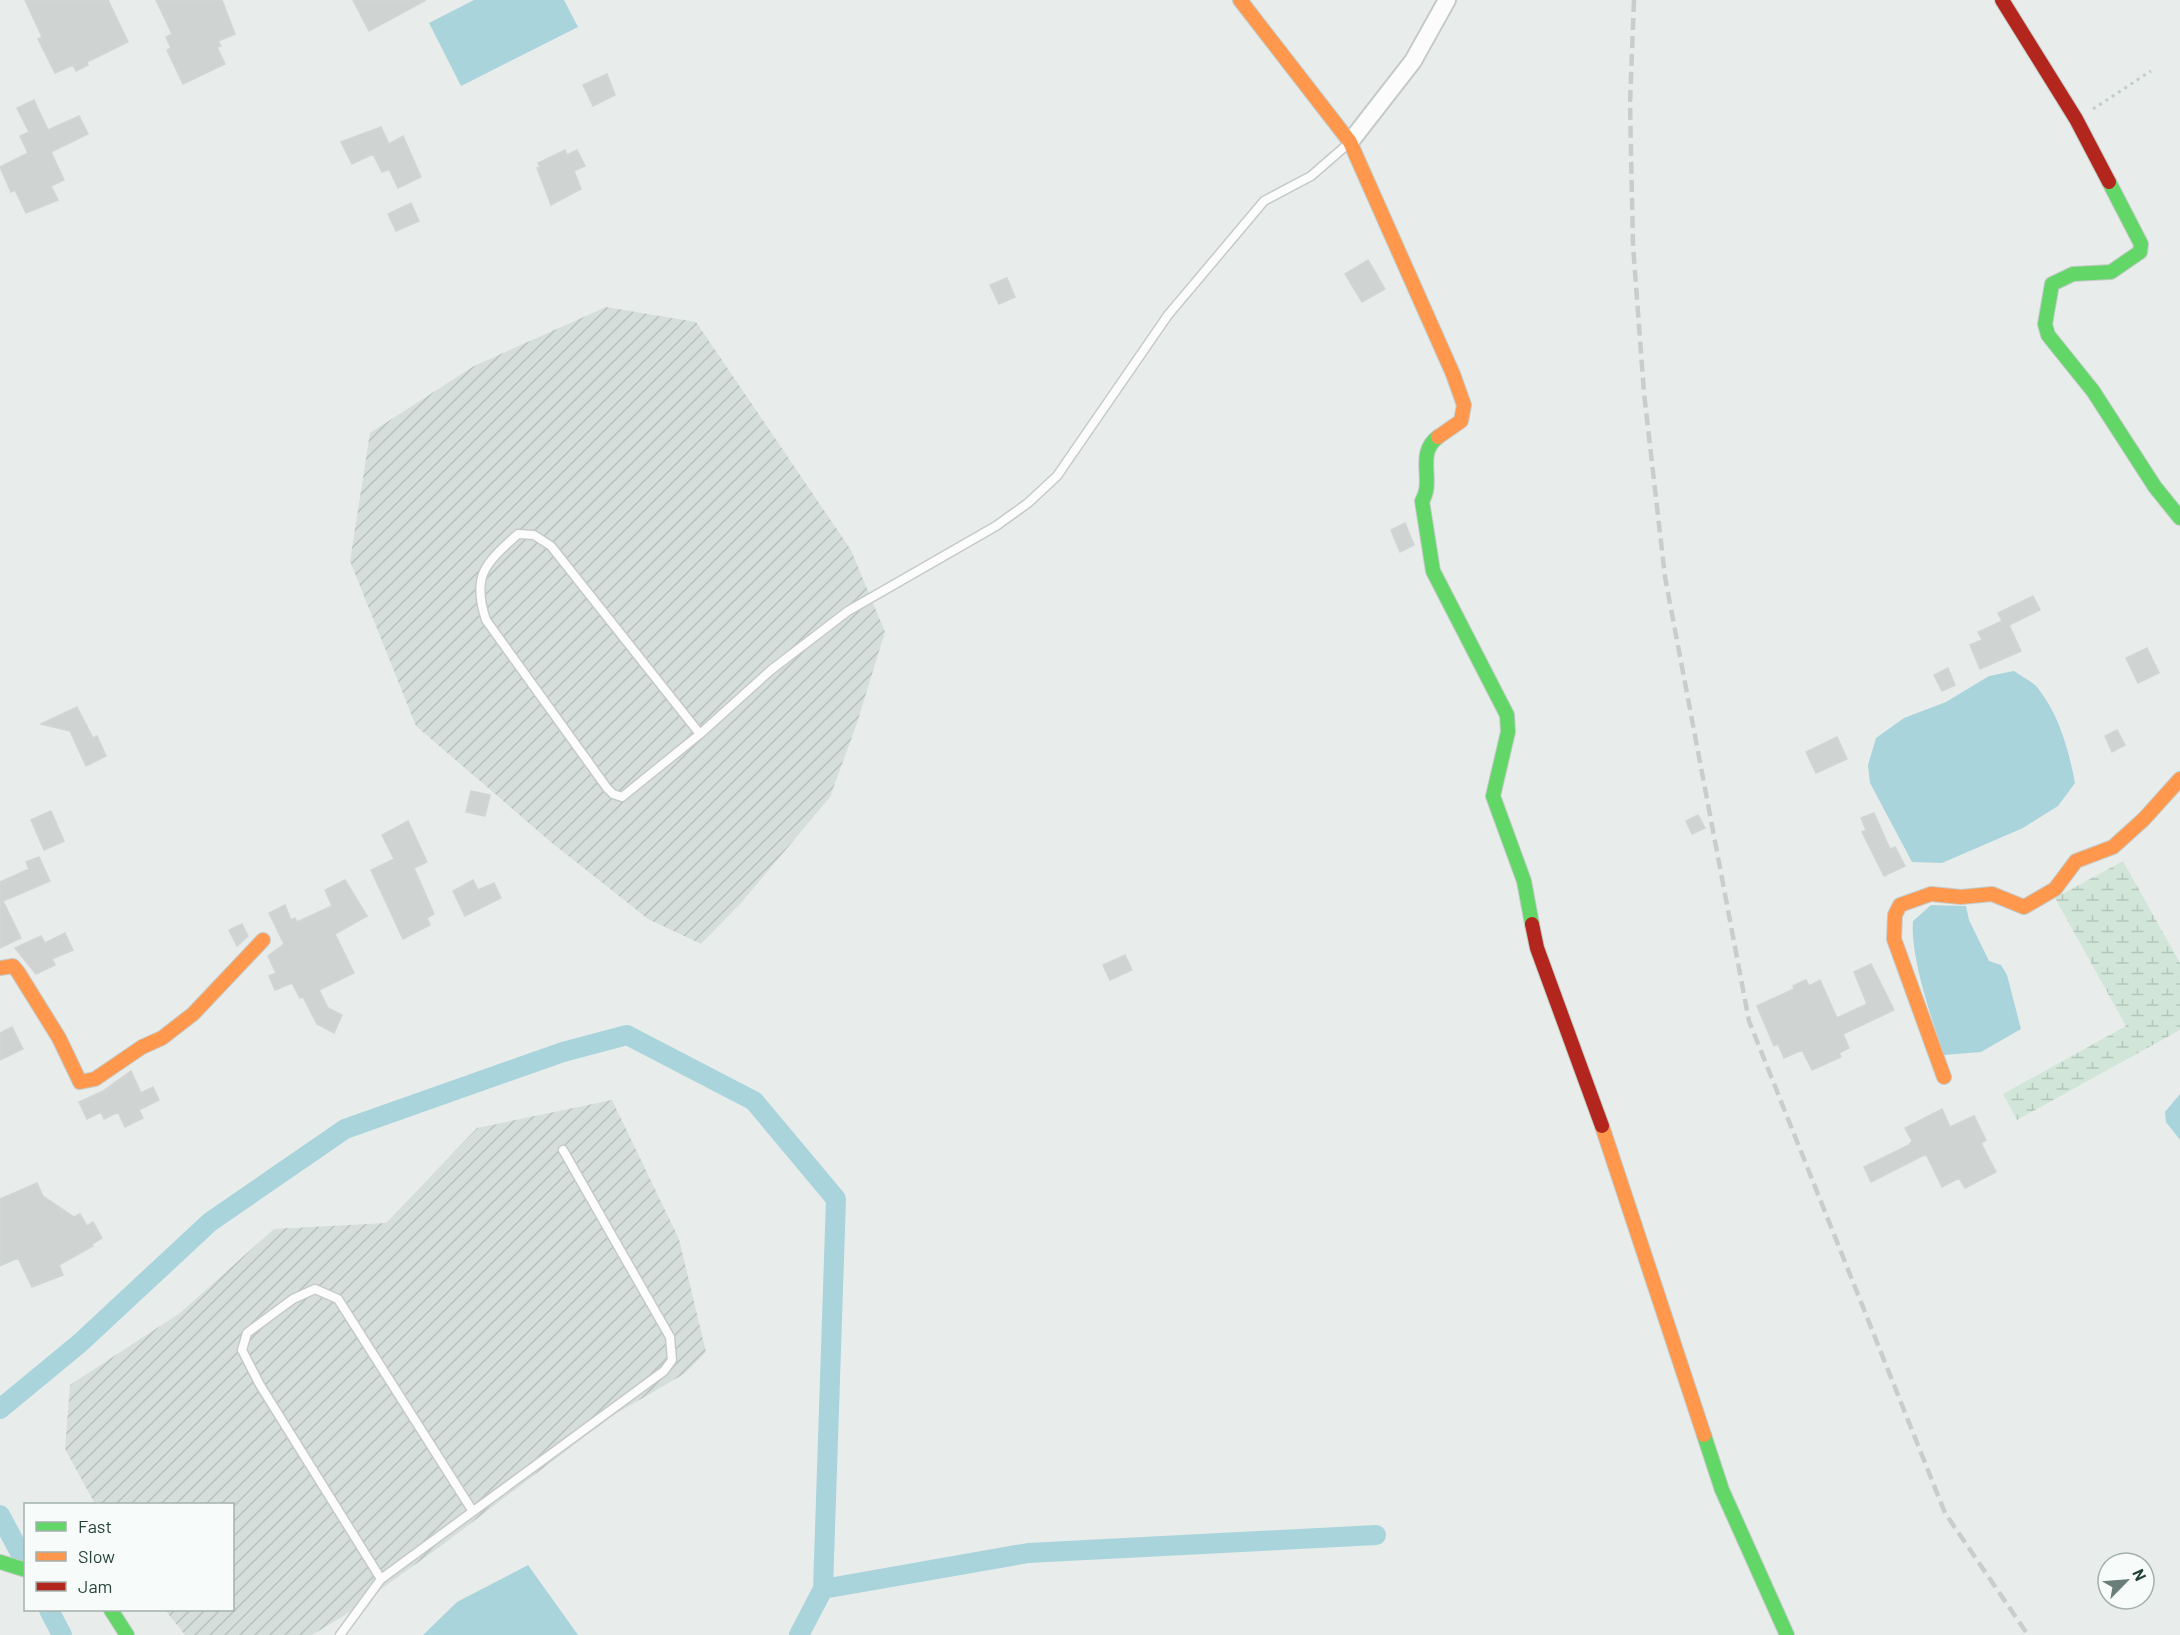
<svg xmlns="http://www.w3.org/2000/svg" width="2180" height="1635" viewBox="0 0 2180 1635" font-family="Barlow,sans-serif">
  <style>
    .industrial { fill: url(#industrial-furrows) }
    .wetland { fill: url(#wetland-marsh) }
    .water { fill: #a9d4db }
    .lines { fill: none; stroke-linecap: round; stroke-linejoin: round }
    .canal { stroke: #a9d4db; stroke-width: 20 }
    .building { fill: #cfd4d2; stroke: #d1d6d4; stroke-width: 1.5 }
    .lane-casing { stroke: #c5cac8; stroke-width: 11 }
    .street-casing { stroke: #c5cac8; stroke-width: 20 }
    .fast-casing { stroke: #c3cbc8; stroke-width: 16 }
    .slow-casing { stroke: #c3cbc8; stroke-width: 16 }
    .jam-casing { stroke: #c3cbc8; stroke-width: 16 }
    .path { stroke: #c3ccca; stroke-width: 3; stroke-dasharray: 3 4.5; stroke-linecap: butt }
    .lane { stroke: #fcfcfc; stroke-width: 8 }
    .street { stroke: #fcfcfc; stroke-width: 16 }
    .fast { stroke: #63d668; stroke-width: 14 }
    .slow { stroke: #ff974d; stroke-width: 14 }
    .jam { stroke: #b3261e; stroke-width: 14 }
    .rail { stroke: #c9cdcc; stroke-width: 4.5; stroke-dasharray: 12 6; stroke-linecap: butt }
  </style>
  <defs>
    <pattern id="industrial-furrows" width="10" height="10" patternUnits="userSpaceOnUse" patternTransform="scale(1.5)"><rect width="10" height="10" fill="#d6dedb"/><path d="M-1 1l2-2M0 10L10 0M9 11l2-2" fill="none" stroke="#b8c0bd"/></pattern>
    <pattern id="wetland-marsh" width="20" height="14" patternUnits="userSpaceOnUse" patternTransform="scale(1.5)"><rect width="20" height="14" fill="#d1e6d8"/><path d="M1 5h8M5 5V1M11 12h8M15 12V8" fill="none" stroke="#b3c6ba"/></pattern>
  </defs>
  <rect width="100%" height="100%" fill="#e8edeb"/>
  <path class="industrial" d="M606,307L696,322L851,550L885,632L857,723L830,797L741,903L701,944L648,919L552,843L416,726L350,561L370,433L474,366Z
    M612,1100L679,1239L706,1352L684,1374L612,1416L445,1543L345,1615L312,1635H185L165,1610H232V1504H95L65,1449L70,1385L180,1313L274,1229L386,1223L477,1128Z"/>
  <path class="wetland" d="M2123,861L2180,963V1030L2017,1120L2003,1094L2126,1026L2055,898Z"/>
  <path class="water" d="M474,0H564L578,27L461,86L429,23Z
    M2014,671C2021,676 2031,681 2037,687C2059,714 2069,751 2075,783L2058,806L2023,828L1942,863L1912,862L1870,783L1868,765L1876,738L1904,718L1946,702L1989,676Z
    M1931,905L1966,906L1969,920L1989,961L2001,965L2007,975L2021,1029L1981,1052L1944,1055C1932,1020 1910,957 1913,921Z
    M2180,1094V1140L2166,1122L2165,1112Z
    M528,1565L578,1635H423L457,1602Z"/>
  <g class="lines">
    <path class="canal" d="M0,1409L80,1343L210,1222L345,1129L563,1052L627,1035L754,1101L836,1199L823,1589L799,1635
      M0,1515L26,1564
      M823,1589L1028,1553L1376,1535
      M49,1610L62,1635"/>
  </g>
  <path class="building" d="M25,0H108L128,42L87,62L88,65L76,71L73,65L55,73L38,39L42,37Z
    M156,0H222L235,34L218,41L221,46L217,47L225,64L183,84L167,50L171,48L166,37L172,34Z
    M353,0H426L369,31Z
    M607,74L615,95L593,106L583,85Z
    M34,100L48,130L79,116L88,134L51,152L64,180L51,186L58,200L26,213L15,190L11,192L0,167L28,153L20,136L29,132L17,108Z
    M381,127L389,144L403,136L421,177L398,188L389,169L382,172L373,154L352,164L341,142Z
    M565,150L567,155L577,150L585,166L574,171L581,189L551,205L537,168L540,167L538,163Z
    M411,203L419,221L396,231L388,214Z
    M1368,260L1385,289L1362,302L1345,274Z
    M1007,278L1015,297L999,304L990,285Z
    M1405,523L1414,545L1400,552L1391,530Z
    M2033,596L2040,610L2009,625L2021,651L1980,669L1970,645L1982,640L1978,632L2002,621L1998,613Z
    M2147,648L2159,673L2138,683L2126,658Z
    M1948,668L1955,685L1942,691L1934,675Z
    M77,707L93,738L97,736L106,756L86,766L70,731L41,724Z
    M2117,730L2125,745L2112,752L2105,736Z
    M1837,737L1847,759L1816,773L1806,752Z
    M471,791L490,795L485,816L466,812Z
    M51,811L64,841L44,850L31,820Z
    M1874,813L1890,849L1895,847L1905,866L1884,876L1862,832L1866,830L1861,818Z
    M1698,815L1705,828L1692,834L1686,821Z
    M408,821L427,862L414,868L434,914L427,918L430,925L403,939L371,870L394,859L382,835Z
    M39,857L50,881L3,901L21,938L0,948V882L29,869L26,862Z
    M345,880L367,916L335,934L354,973L319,990L328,1008L342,1015L334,1033L317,1024L303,997L300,998L292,983L275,990L269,976L276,973L268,956L284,944L269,913L285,905L291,920L295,918L297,922L332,906L325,890Z
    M473,880L478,890L494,883L501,898L465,916L453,891Z
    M242,924L248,936L237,946L229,930Z
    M65,933L73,950L52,959L55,965L36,974L15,948L41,936L45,943Z
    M1125,955L1132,970L1110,980L1103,965Z
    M1871,964L1894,1010L1843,1034L1849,1048L1839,1053L1841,1057L1812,1070L1802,1050L1784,1058L1778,1044L1774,1046L1757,1006L1794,989L1793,986L1806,980L1809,986L1820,980L1837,1018L1867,1004L1854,972Z
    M12,1027L23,1049L0,1060V1033Z
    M131,1071L141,1093L153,1087L159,1100L139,1110L143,1118L125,1127L118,1112L104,1119L101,1112L87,1119L79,1102L103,1091Z
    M1942,1109L1950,1127L1974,1116L1986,1140L1981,1143L1996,1172L1965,1188L1959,1178L1942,1187L1926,1154L1871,1182L1864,1167L1909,1145L1912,1141L1905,1128Z
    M37,1183L43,1196L74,1217L80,1214L87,1226L93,1222L102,1238L92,1244L93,1246L59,1265L63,1275L32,1287L18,1258L0,1266V1199Z"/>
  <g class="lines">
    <defs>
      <path id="lane" d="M700,734L551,546L534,535L518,534C486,563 471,575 486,620L607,788L613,794L622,797L700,734L771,670L848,611L996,526L1028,503L1057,476L1168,315L1264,201L1311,176L1348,144
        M381,1579L260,1385L242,1350L247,1333L293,1299L315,1289L338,1299L472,1510
        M340,1635L381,1579L664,1371L672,1360L670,1337L563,1150"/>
      <path id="street" d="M1350,142L1413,61L1447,0"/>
      <path id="fast" d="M2109,182L2141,244L2140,252L2111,272L2073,274L2052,284L2045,324L2048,335L2093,391L2155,487L2180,518
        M1438,437C1415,454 1435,481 1422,501L1433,571L1507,715L1508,732L1493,796L1524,881L1532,924
        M1704,1435L1722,1490L1787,1635
        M0,1562L26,1570
        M111,1610L127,1635"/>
      <path id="slow" d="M1240,0L1350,142L1453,374L1464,405L1461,421L1438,437
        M0,968L13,966L18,972L59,1038L80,1082L95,1079L142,1047L162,1038L193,1014L263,940
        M1944,1077L1894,939L1895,915L1900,905L1931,894L1961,897L1992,894L2024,907L2055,889L2076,861L2113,847L2144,819L2180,779
        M1602,1126L1704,1435"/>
      <path id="jam" d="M2002,0L2076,119L2109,182
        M1532,924L1537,948L1602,1126"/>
    </defs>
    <use href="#lane" class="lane-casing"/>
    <use href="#street" class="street-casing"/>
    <use href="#fast" class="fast-casing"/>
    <use href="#slow" class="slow-casing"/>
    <use href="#jam" class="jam-casing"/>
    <path class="path" d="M2093,109L2151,71"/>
    <use href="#lane" class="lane"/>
    <use href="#street" class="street"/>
    <use href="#fast" class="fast"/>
    <use href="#slow" class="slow"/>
    <use href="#jam" class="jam"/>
    <path class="rail" d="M1634,0L1630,104L1633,245L1644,393L1665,577L1749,1021L1945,1513L2028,1635"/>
  </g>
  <rect x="24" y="1503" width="210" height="108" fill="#f7fbf9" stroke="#a3b1ad" stroke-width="1.5"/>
  <rect x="36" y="1522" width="30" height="9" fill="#63d668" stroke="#a3b1ad" stroke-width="1.5"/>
  <text x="78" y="1533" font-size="18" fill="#24423a">Fast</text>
  <rect x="36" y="1552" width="30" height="9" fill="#ff974d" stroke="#a3b1ad" stroke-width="1.5"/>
  <text x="78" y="1563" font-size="18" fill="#24423a">Slow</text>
  <rect x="36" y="1582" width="30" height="9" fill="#b3261e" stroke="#a3b1ad" stroke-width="1.5"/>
  <text x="78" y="1593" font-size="18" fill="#24423a">Jam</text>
  <g transform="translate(2126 1581) rotate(65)"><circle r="28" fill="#f7fbf9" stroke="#a3b1ad" stroke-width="1.5"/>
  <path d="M0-4.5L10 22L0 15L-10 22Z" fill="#697e78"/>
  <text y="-9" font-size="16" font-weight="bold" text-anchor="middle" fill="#24423a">N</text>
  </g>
</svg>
